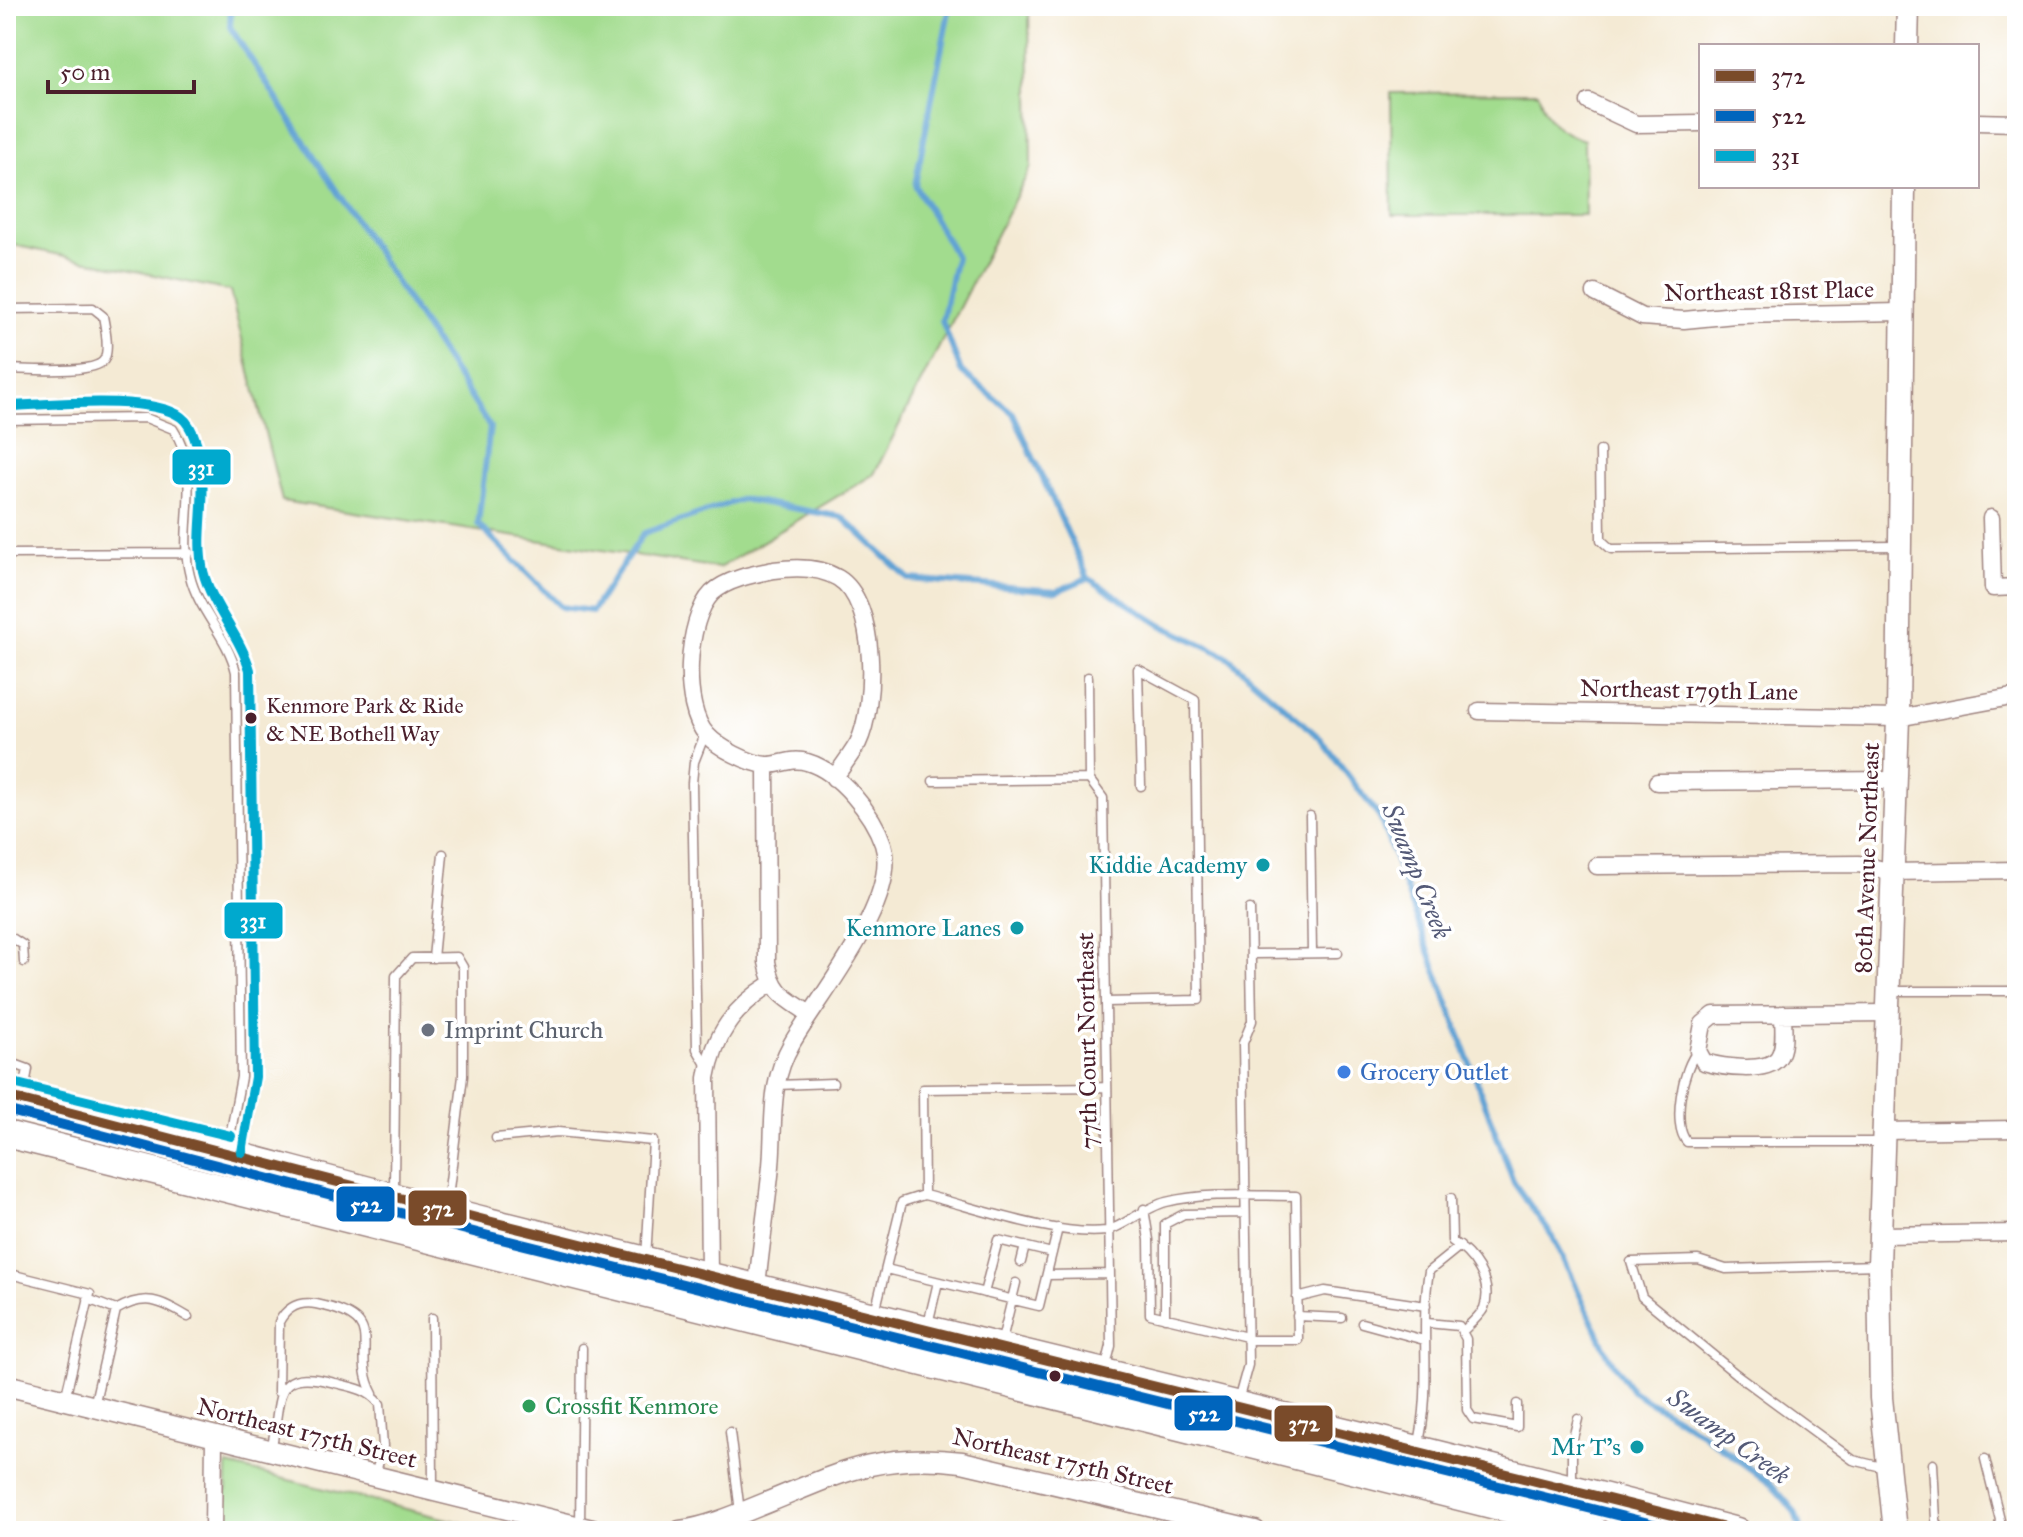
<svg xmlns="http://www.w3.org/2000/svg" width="2023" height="1537" viewBox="0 0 2023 1537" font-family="'IM FELL Great Primer',serif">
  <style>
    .green { fill: #a2dc8e; stroke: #767e5c; stroke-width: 2 }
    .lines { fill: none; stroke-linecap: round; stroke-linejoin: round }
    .stream { stroke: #60a2d4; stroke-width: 6 }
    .service-casing { stroke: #9f8480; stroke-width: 11 }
    .minor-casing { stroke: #9f8480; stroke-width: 19 }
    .tertiary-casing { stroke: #9f8480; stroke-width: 23 }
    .secondary-casing { stroke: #9f8480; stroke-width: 25 }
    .primary-casing { stroke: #9f8480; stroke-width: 29 }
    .service { stroke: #fff; stroke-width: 8 }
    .minor { stroke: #fff; stroke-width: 16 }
    .tertiary { stroke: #fff; stroke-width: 20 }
    .secondary { stroke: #fff; stroke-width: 22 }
    .primary { stroke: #fff; stroke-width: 26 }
    .bus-1-casing { stroke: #fff; stroke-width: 16 }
    .bus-2-casing { stroke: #fff; stroke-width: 16 }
    .bus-3-casing { stroke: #fff; stroke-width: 16 }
    .bus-1 { stroke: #7a4b2a; stroke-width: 10 }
    .bus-2 { stroke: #0065bd; stroke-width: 10 }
    .bus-3 { stroke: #00a9ce; stroke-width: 10 }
    .bus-dot { fill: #4a1f2b; stroke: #fff; stroke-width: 3 }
    .culture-dot { fill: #0f9aa8; stroke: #fff; stroke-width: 3 }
    .worship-dot { fill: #6b7280; stroke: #fff; stroke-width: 3 }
    .shop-dot { fill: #3f7fe0; stroke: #fff; stroke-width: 3 }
    .leisure-dot { fill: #2e9e5b; stroke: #fff; stroke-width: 3 }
    .labels { text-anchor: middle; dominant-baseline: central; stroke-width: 7; stroke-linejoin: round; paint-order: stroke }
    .bus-label { font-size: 22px; fill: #4a1f2b; stroke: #fff; text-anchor: start }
    .street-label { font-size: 24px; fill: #4a1f2b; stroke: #fff }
    .culture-label { font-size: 24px; fill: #0d838f; stroke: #fff; text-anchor: end }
    .worship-label { font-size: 24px; fill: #5b616d; stroke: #fff; text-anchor: start }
    .shop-label { font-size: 24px; fill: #366cbe; stroke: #fff; text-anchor: start }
    .leisure-label { font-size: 24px; fill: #27864d; stroke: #fff; text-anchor: start }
    .water-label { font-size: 26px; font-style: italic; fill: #545a77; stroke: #fff }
    .line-badge { stroke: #fff; stroke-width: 3 }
    .badge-label { font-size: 22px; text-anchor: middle; font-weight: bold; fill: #fff }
  </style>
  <rect width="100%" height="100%" fill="#fff"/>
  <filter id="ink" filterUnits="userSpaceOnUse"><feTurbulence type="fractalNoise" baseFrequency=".0125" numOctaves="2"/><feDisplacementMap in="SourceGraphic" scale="16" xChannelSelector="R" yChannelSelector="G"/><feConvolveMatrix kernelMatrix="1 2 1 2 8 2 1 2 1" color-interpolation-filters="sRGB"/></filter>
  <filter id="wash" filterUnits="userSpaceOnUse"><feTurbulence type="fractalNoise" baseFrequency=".006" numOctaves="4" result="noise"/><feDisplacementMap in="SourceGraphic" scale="32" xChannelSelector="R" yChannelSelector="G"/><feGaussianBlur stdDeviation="1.8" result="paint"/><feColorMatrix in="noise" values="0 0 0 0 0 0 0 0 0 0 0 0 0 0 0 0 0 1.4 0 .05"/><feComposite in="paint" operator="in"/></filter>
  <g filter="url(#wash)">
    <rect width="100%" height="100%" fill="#f4ead4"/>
    <path class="green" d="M6,6H1029L1031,167L874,474L719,568L282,501L230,291L13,245L6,223Z
      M1538,92C1545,119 1557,132 1584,140L1585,215H1392L1391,93Z
      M227,1465H228L495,1531H226Z"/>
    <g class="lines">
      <path class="stream" d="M231,6L230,27L490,427L478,524L561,607L592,611L644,533L742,499L842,517L909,579L1057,591L1088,578
        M950,6L915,185L956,257L942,321L961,371L1013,413L1088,578L1161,625L1225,655L1321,739L1380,818L1514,1183L1553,1237L1609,1357L1632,1391L1702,1433L1772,1485L1795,1512L1801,1531"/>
    </g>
  </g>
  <g filter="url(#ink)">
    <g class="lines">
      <defs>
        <path id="service" d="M6,309L93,308L103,316C105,327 110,350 104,360C94,375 25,369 6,369
          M6,420L146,418L173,429C204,474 177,528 190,576C198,610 228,637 236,672L241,1077L228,1147
          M1600,451L1601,540L1611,549L1897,546
          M6,554L189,553
          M1088,677L1089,779L1103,798L1111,1346L1097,1402
          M705,734L694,762L692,783L697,1049L708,1068
          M933,781L1089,779
          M1310,816L1312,953
          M6,934L23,945L24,962
          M1251,954L1338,953
          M433,958L443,854
          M1889,991H2017
          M1106,1002L1199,1000L1195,700L1138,669L1141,786
          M1698,1051C1683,1066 1671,1125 1687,1142H1882
          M6,1061L28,1069L23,1096
          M777,1085L833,1083
          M496,1138L558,1132L653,1141L646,1258
          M394,1191L396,976L412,958L457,957L463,967V1076L447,1205
          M924,1195L923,1089L1107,1087
          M1451,1198L1452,1241C1472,1254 1494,1281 1484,1308C1480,1316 1468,1326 1462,1332
          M1144,1209L1149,1240L1150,1314L1247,1337
          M1021,1262L1025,1246
          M1879,1265L1726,1269L1698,1260L1631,1262L1642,1297L1736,1374L1853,1460L1886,1468
          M886,1269L1039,1306L1058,1228
          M6,1273L90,1294L65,1399
          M1047,1275L1110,1274
          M984,1293L998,1240L1052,1253
          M1297,1298L1325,1291L1426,1306
          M88,1299L116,1310L94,1406
          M116,1310C145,1293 160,1300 188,1317
          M875,1312L902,1202L924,1195C974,1207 1057,1237 1106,1231C1119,1229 1146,1207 1166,1202C1207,1192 1254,1196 1296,1196L1298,1340H1247
          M1297,1316L1342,1318
          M432,1318L433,1490
          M1165,1318V1224L1184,1214L1245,1213
          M1362,1323L1424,1340
          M1427,1323L1459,1326L1466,1339L1467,1410L1473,1419L1517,1427V1404
          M928,1324L938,1282
          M1001,1344L1016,1283
          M278,1392L279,1322C287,1307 299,1301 316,1304C394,1320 348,1347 373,1394
          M1238,1401L1248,1365L1243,1043L1252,1021L1250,909
          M730,1432L740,1512
          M1418,1446C1433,1389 1419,1329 1429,1271L1460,1246
          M271,1450C283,1401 268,1365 335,1383C352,1387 368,1389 380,1404L383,1446L375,1476
          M1985,1459L2000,1520L1998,1531
          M1933,1464L1936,1520L1940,1531
          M1572,1484V1442L1578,1419
          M580,1526L582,1348"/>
        <path id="minor" d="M1589,102L1636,124L1701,123
          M1977,122L2017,123
          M1595,293L1642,317L1684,320L1735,315L1901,312
          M1991,518L1993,588L2017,587
          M1479,711L1898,718L2017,696
          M766,765L767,962C773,993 784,997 810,1014
          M1657,782L1895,780
          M1597,866L1859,864L1892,872L2017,870
          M1783,1014C1783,1027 1786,1047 1778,1058C1765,1074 1722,1067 1704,1062L1698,1051L1703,1024L1714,1015L1887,1013
          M1883,1131L2017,1129
          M1880,1235L2017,1233
          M709,1274L707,1078C714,1035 735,1006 771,984
          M757,1286C761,1246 767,1206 771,1166C775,1120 768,1085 792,1043C819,996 901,899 883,844C873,814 839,771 807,762C791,757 780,766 766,765C748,763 719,748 707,735C681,708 686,619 712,593C727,579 754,574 774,570C794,567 820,567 838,578C878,602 876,706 858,743C851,755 842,767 834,778
          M213,1531L214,1437"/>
        <path id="tertiary" d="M6,1385L596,1531
          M680,1531C705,1528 732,1517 756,1507C834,1476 875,1451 962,1462L1255,1531"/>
        <path id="secondary" d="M1907,46L1908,6
          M1895,1531L1881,1398L1879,1265L1898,718L1904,186"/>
        <path id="primary" d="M6,1096C169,1135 330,1181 492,1222C907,1326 1324,1422 1737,1531
          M6,1134L1596,1531"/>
      </defs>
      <use href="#service" class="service-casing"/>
      <use href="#minor" class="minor-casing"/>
      <use href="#tertiary" class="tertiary-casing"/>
      <use href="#secondary" class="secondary-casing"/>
      <use href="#primary" class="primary-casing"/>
      <use href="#service" class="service"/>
      <use href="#minor" class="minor"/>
      <use href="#tertiary" class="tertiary"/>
      <use href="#secondary" class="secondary"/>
      <use href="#primary" class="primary"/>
      <defs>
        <path id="bus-1" d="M6,1096L492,1222L1737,1531"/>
        <path id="bus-2" d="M6,1110L489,1236L1681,1531"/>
        <path id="bus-3" d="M6,406C48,405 149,394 181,417C196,428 200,457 202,474C205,506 196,539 203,571C212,607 240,635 250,670L255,1077L242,1152
          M9,1082L231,1136"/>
      </defs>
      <use href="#bus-1" class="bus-1-casing"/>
      <use href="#bus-2" class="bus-2-casing"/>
      <use href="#bus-3" class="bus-3-casing"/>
      <use href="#bus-1" class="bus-1"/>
      <use href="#bus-2" class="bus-2"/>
      <use href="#bus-3" class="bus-3"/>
    </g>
  </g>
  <g class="bus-dot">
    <circle cx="251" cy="718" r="7"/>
    <circle cx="1055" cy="1376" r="7"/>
  </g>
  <g class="culture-dot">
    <circle cx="1263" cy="865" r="8"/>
    <circle cx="1017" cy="928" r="8"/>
    <circle cx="1637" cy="1447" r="8"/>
  </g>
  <circle class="worship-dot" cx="428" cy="1030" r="8"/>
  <circle class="shop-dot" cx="1344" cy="1072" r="8"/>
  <circle class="leisure-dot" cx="529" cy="1406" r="8"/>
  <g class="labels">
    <g class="bus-label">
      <text x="266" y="705">Kenmore Park &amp; Ride<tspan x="266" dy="28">&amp; NE Bothell Way</tspan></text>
    </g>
    <g class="street-label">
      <text transform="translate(1769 291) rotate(-1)">Northeast 181st Place</text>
      <text transform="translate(1689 690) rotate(1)">Northeast 179th Lane</text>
      <text transform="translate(1867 858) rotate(-88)">80th Avenue Northeast</text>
      <text transform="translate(1087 1041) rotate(-91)">77th Court Northeast</text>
      <text transform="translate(307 1433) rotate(14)">Northeast 175th Street</text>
      <text transform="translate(1063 1461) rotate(13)">Northeast 175th Street</text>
    </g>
    <g class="culture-label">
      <text x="1247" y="865">Kiddie Academy</text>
      <text x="1001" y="928">Kenmore Lanes</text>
      <text x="1621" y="1447">Mr T's</text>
    </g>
    <g class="worship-label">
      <text x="444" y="1030">Imprint Church</text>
    </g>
    <g class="shop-label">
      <text x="1360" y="1072">Grocery Outlet</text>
    </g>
    <g class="leisure-label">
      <text x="545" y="1406">Crossfit Kenmore</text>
    </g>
    <g class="water-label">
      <text transform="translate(1417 871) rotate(68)">Swamp Creek</text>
      <text transform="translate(1729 1436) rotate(36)">Swamp Creek</text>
    </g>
  </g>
  <g class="line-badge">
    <rect x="171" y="448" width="61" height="38" rx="8" fill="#00a9ce"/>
    <rect x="223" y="901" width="61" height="39" rx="8" fill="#00a9ce"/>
    <rect x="335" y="1185" width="61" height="38" rx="8" fill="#0065bd"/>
    <rect x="407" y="1189" width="61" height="38" rx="8" fill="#7a4b2a"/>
    <rect x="1173" y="1394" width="61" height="38" rx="8" fill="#0065bd"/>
    <rect x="1273" y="1404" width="61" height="39" rx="8" fill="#7a4b2a"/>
  </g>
  <g class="badge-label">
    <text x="201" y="475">331</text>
    <text x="253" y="928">331</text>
    <text x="366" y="1212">522</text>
    <text x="438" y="1216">372</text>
    <text x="1204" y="1421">522</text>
    <text x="1304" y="1431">372</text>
  </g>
  <rect width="2023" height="1537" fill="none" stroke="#fff" stroke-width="32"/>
  <rect x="1699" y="44" width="280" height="144" fill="#ffffff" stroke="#b7a5aa" stroke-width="2"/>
  <rect x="1715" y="70" width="40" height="12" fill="#7a4b2a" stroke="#b7a5aa" stroke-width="2"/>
  <text x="1771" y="84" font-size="24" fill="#4a1f2b">372</text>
  <rect x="1715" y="110" width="40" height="12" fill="#0065bd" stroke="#b7a5aa" stroke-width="2"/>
  <text x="1771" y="124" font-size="24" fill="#4a1f2b">522</text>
  <rect x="1715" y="150" width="40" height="12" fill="#00a9ce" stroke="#b7a5aa" stroke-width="2"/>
  <text x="1771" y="164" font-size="24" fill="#4a1f2b">331</text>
  <path d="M48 80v12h146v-12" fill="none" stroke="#4a1f2b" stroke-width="4"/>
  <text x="60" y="80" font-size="24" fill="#4a1f2b" stroke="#ffffff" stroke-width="6" paint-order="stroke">50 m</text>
</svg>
